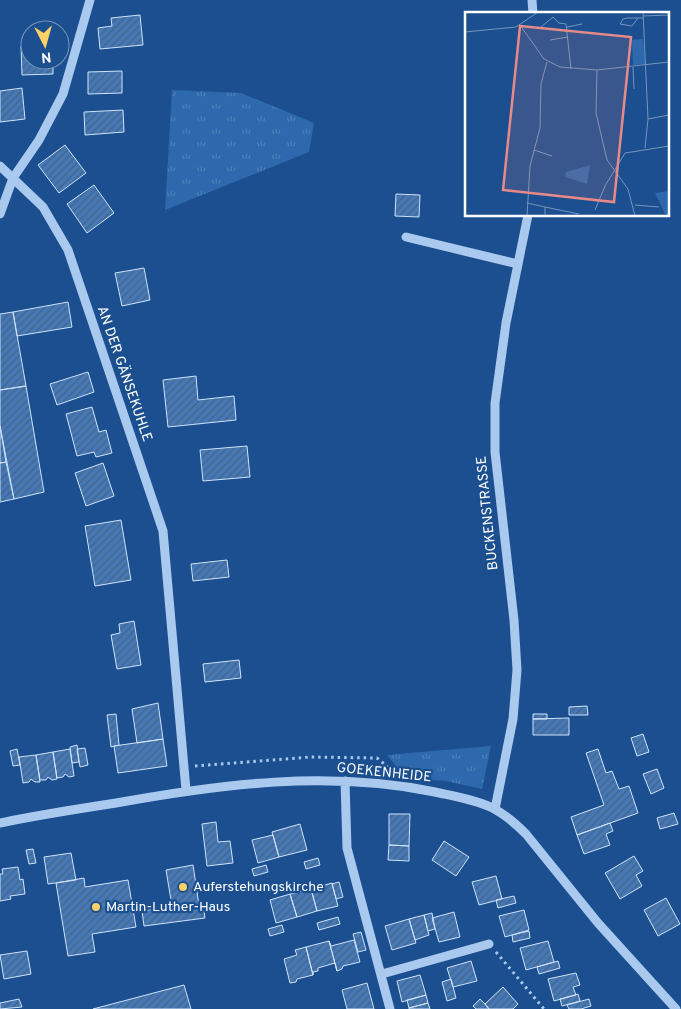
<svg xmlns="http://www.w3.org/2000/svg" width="681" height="1009" viewBox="0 0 681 1009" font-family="Overpass,sans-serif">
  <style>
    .grass { fill: url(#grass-tufts) }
    .building { fill: url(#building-hatch); stroke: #cfe3fa }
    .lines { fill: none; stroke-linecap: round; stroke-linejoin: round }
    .path { stroke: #a9c9ee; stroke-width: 3; stroke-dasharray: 2.5 4; stroke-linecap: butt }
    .minor { stroke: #a9c9ee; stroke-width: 9 }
    .poi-dot { fill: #ffd166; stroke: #1b4f8f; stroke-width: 2 }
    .labels { text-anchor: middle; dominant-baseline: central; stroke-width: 4.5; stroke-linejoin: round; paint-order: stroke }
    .street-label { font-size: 14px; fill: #fff; stroke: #1b4f8f }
    .poi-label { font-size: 14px; fill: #fff; stroke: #1b4f8f; text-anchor: start }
    .inset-road { fill: none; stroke: #7695bc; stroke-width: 1 }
    .view { fill: #e88989; fill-opacity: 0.15; stroke: #e88989; stroke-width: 2.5 }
    .inset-edge { fill: none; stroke: #fff; stroke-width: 2.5 }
  </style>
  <defs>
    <pattern id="grass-tufts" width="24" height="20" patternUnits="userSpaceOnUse" patternTransform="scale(1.25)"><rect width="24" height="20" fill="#2e69ad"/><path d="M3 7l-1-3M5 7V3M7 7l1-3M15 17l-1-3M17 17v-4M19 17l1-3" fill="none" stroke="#4d80b9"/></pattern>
    <pattern id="building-hatch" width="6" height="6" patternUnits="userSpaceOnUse" patternTransform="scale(1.25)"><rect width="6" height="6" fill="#4478b7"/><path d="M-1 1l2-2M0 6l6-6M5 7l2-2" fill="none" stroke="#486282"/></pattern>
  </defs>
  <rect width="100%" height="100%" fill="#1b4f8f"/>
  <path class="grass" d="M172,90L241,93L314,123L309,152L165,210Z
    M491,746L482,789L446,781L406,778L387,755Z"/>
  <path class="building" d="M140,15L143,45L100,49L98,28L112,26L111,18Z
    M30,45V60H53V74L22,75L21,46Z
    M122,71V93L88,94V72Z
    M22,88L25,119L0,122V91Z
    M123,110L124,132L85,135L84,112Z
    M65,145L86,173L59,193L38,165Z
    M94,185L114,213L87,233L67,204Z
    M396,194L420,195L419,217L395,216Z
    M144,268L150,300L122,306L115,273Z
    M68,302L72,327L17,336L13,312Z
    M13,312L26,386L0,390V314Z
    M88,372L94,392L57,405L50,384Z
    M196,376L198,400L234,396L236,420L168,427L163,380Z
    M26,386L44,492L14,499L0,426V390Z
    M92,407L99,432L106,430L112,453L96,457L94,452L77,456L66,414Z
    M0,426L6,462L0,463Z
    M247,446L250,477L203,481L200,450Z
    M6,462L14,499L0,502V463Z
    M103,463L114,496L86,506L75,473Z
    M121,520L131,580L95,586L85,526Z
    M227,560L229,577L193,581L191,564Z
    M134,621L141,665L117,669L111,635L120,633L119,624Z
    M239,660L241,678L205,682L203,664Z
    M158,703L163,739L137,743L132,709Z
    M587,706L588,715H569V707Z
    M116,714L119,745L111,747L107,715Z
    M533,714H547V719H533Z
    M569,718V735H533V719Z
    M643,734L649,752L637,756L631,738Z
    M163,739L167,766L118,773L114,746Z
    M77,745L79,762L72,763L70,747Z
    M85,748L88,765L80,767L77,749Z
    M17,749L20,765L13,766L10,751Z
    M70,749L74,776L69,777L65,774L63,777L57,778L53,752Z
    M598,749L606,773L612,771L619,789L629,786L638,813L577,835L571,817L604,805L586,753Z
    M53,752L57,779L52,780L48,777L46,780H40L36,755Z
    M36,755L40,782H35L31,779L29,782L23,783L19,757Z
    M657,769L664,788L651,794L643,774Z
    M674,813L678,824L660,829L657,818Z
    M389,814H410L409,846L389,845Z
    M216,822L218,842L230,841L233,863L207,866L202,824Z
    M610,823L613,831L606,834L610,845L584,854L577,835Z
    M300,824L307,850L279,857L272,832Z
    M273,835L279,857L258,863L252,840Z
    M444,841L469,857L456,876L432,860Z
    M389,845L409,846V861L388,860Z
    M33,849L36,863L29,864L26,850Z
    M71,853L76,880L48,884L44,857Z
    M634,856L643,871L636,875L642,886L620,899L605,873Z
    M318,858L320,865L306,869L304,862Z
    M193,865L199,905H203L205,918L144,926L142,911L172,906L166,870Z
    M266,865L268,872L254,876L252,869Z
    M18,867L20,880L23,879L25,894L10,896L11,899L0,901V874H3L2,869Z
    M496,876L502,899L479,905L472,882Z
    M84,878L85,887L128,880L136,927L92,934L95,952L68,956L56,883Z
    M339,882L343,897L336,899L332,884Z
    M332,883L338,906L317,911L311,889Z
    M311,889L317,911L297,917L290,894Z
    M290,894L297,917L276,923L270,900Z
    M514,896L516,903L498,908L496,900Z
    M666,898L680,924L658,936L644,910Z
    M524,910L529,930L505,937L499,916Z
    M454,912L460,937L439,942L432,918Z
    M432,913L435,929L428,931L424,915Z
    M424,915L429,935L415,940L409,919Z
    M338,917L340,924L319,930L317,923Z
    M409,919L416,943L392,950L385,926Z
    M282,925L284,932L270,936L268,929Z
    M529,931L530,938L513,942L512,935Z
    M361,932L366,950L358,952L353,934Z
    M354,940L360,962L343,966L342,969L337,971L329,941L331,946Z
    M329,941L337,971L335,963L318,968V971L313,972V975L306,947Z
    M548,941L554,962L526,970L520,948Z
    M306,947L313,975L297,979L296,982L290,983L284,959L297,955L295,950Z
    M27,951L31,974L4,979L0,955Z
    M471,961L477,981L453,987L447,968Z
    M558,961L560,968L539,974L537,967Z
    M576,973L580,985L573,987L576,995L554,1001L548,979Z
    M420,975L426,995L402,1002L397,981Z
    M451,979L456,998L447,1001L442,982Z
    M367,983L374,1009H347L342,990Z
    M184,985L191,1009H93Z
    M503,987L518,1004L513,1009H489L485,1004Z
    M578,994L580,1001L562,1006L560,999Z
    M426,995L428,1003L409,1008L407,1000Z
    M19,999L22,1007L0,1009V1003Z
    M480,999L485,1004L489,1009H476L473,1006Z
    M589,999L591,1006L581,1009H569L567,1005Z
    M428,1003L430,1009H409V1008Z"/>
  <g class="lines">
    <path class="path" d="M195,766L310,757L377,758L394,772
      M496,952L544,1009"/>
    <path class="minor" d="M532,0L533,14
      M0,166L43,207L68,250L163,531L186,790
      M0,214L13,178L39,140L63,94L90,0
      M406,237L518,264
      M345,781L347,848L390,1009
      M495,809L513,719L517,670L514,620L495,452V403L506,323L528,215
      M0,823C38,815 77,809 116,803C221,784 328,770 435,792C452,796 482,801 496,810C507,816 517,825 526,834L598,923L676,1009
      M382,974L489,944"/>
  </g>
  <g class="poi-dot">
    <circle cx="183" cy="887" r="5"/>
    <circle cx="96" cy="907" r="5"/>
  </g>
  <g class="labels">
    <g class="street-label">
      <text transform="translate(124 374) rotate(71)">AN DER GÄNSEKUHLE</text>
      <text transform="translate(488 513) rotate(-96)">BUCKENSTRASSE</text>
      <text transform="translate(384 773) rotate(6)">GOEKENHEIDE</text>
    </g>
    <g class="poi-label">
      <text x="193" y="887">Auferstehungskirche</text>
      <text x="106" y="907">Martin-Luther-Haus</text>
    </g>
  </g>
  <g transform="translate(465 12)">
    <rect width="204" height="204" fill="#1b4f8f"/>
    <path d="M178,27L180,52L168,53L167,28ZM125,153L122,172L100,165L101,160ZM204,179V204H201L190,181Z" fill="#2e69ad"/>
    <path class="inset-road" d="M178,0L183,107L180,136M178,4L204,3M173,6L167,14L155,12L158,7L162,6H178M55,13L79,47L95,55L132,58L204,50M76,15L88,5L94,11L101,12L106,57M102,15L117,12M0,20L51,15L73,0M85,28L103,25M168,55L169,77M132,58L131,101L142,148L163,177L170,204M183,107L204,103M69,138L87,144M62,191L80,195V204M170,193L194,195M80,195L114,202M130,198L140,174L160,141L204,134M62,204L65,154L75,116L76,72L82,50"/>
    <path class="view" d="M55,14L166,25L149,190L38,178Z"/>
    <rect width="204" height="204" class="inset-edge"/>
  </g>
  <g transform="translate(45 45) rotate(174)"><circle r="24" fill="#1b4f8f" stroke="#7695bc"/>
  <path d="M0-4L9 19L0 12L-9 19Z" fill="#ffd166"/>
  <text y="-8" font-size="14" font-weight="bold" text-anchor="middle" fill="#ffffff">N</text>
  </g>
</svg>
